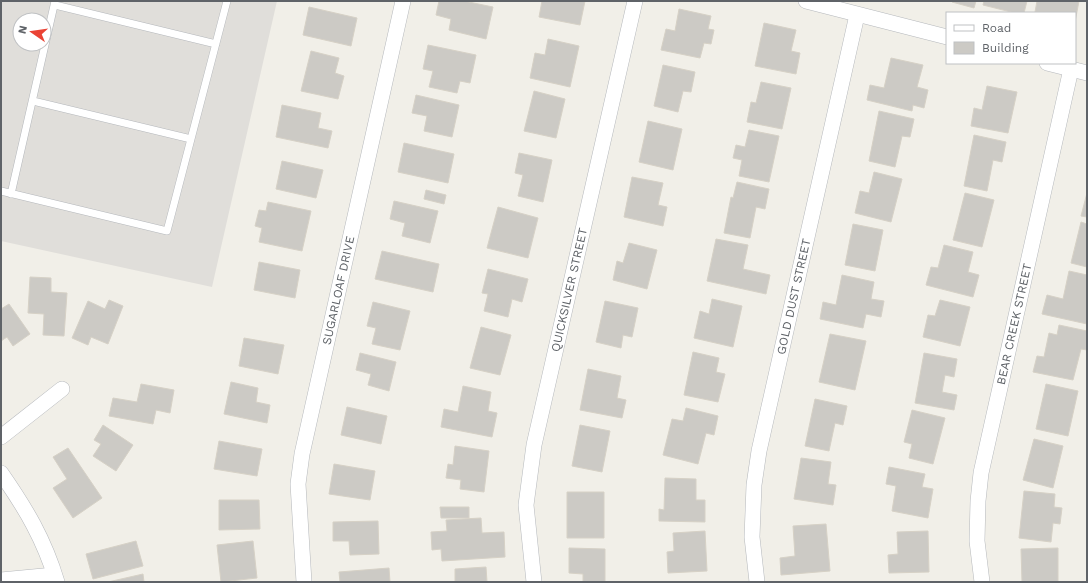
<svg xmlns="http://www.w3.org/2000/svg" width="1088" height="583" viewBox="0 0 1088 583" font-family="'Work Sans',sans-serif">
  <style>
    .industrial { fill: #e0deda; fill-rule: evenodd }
    .building { fill: #cccac5; stroke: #d6d1c6 }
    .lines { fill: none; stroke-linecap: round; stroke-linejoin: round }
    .service-casing { stroke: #b5b8bc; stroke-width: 8 }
    .minor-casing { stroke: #b5b8bc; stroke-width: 16 }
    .service { stroke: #fff; stroke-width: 7 }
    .minor { stroke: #fff; stroke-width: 15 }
    .labels { text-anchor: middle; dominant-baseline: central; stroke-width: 3.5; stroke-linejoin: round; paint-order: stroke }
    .street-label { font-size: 12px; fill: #5f6368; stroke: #fff }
  </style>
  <rect width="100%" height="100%" fill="#f1efe8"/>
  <path class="industrial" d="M1,1H277L212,287L1,241ZM20,20H44V44H20Z"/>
  <path class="building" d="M439,1H464L493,7L486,39L449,30L451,19L436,15Z
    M542,1H585L580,25L539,17Z
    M952,1H976L974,8L952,2Z
    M984,1H1027L1024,13H1015L983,5Z
    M1037,1H1079L1075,22V13L1035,12Z
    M309,7L357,18L351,46L303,35Z
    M679,9L711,16L708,29L714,30L711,44L704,43L700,58L661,50L666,29L675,31Z
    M764,23L796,30L791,51L800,53L796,74L755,66Z
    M548,39L579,46L570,87L530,78L535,53L545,55Z
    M428,45L476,55L470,83L460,81L457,93L429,87L433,71L423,69Z
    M311,51L339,58L335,73L344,76L338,99L301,91Z
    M891,58L923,65L917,87L928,90L924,108L913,105L912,111L867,100L870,85L884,88Z
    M663,65L695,72L691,92L683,91L678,112L654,106Z
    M761,82L791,88L782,129L747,122L751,102L756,103Z
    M987,86L1017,92L1008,133L971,126L974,108L982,110Z
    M534,91L565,99L556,138L524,131Z
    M416,95L459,105L452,137L424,131L427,116L412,113Z
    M282,105L321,113L318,128L332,131L328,148L276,137Z
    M879,111L914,119L910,137L902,136L895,167L869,161Z
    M648,121L682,129L673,170L639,162Z
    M749,130L779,136L769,182L739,176L742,160L733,158L736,145L745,147Z
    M974,135L1006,142L1002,162L993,160L987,191L964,186Z
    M404,143L454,154L448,183L398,172Z
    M519,153L552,160L543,202L518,196L523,175L515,173Z
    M282,161L323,170L316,198L276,189Z
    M874,172L902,179L891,222L855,213L860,191L869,193Z
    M632,177L663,183L658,205L667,207L663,226L624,217Z
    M737,182L769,189L765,209L756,207L750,238L724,233L731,197L733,198Z
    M426,190L446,195L444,204L424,199Z
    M965,193L994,200L982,247L953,240Z
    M1087,193V217L1081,216Z
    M394,201L438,211L430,243L402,236L405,223L390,219Z
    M268,202L311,211L302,251L259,242L262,228L255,226L259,210L266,211Z
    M498,207L538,218L528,258L487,248Z
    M1081,222L1087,224V267L1071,263Z
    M853,224L883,230L875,271L845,265Z
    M716,239L748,245L743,269L770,275L766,294L707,281Z
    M629,243L657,250L647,289L613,280L617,261L623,263Z
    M944,245L973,252L968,272L979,275L973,297L926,285L931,267L938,268Z
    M382,251L439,264L433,292L375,279Z
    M259,262L300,270L295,298L254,290Z
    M488,269L528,279L522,302L512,299L508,317L484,311L488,294L482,293Z
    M1069,271L1087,275V324L1042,314L1047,295L1063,299Z
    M842,275L874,282L871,299L884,301L881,317L866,314L863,328L820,319L823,302L836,305Z
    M30,277L51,278V292L67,293L64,336L43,335L44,314L28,313Z
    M712,299L742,306L733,347L694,338L700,311L709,314Z
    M109,300L123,306L108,344L91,337L88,345L72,338L88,301L105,309Z
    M940,300L970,307L960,346L923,337L928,315L935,316Z
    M605,301L638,308L632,337L623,335L621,348L596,342Z
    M373,302L410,311L400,350L372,344L376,328L367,326Z
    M9,304L30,334L13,346L7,337L1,341V309Z
    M1059,325L1087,331V350L1081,349L1073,380L1033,372L1037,356L1044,357L1049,333L1057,335Z
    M481,327L511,335L500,375L470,368Z
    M830,334L866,341L855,390L819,382Z
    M244,338L284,345L278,374L239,366Z
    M693,352L719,358L716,372L725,374L718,402L684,395Z
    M360,353L396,362L389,391L368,385L371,374L356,370Z
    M924,353L957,359L954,377L945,375L942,392L957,395L954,410L915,403Z
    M588,369L621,376L617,398L626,400L622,418L580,410Z
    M231,382L258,388L256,402L270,405L267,423L224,414Z
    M141,384L174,390L170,413L156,410L153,424L109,416L113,398L137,402Z
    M1046,384L1078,391L1068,436L1036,429Z
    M463,386L491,392L488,411L497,413L492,437L441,427L444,409L458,412Z
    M815,399L847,406L843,425L835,423L829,451L805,446Z
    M347,407L387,416L381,444L341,435Z
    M686,408L718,416L714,435L706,433L698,464L663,455L672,419L683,421Z
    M912,410L945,418L933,464L909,458L912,444L904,442Z
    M103,425L133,445L116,471L93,456L101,444L94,440Z
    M580,425L610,431L602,472L572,466Z
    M1034,439L1063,446L1053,488L1023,480Z
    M219,441L262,449L257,476L214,469Z
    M455,446L489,451L484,492L460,489L461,480L446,478L448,464L453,465Z
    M68,448L102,498L73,518L53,488L67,479L53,457Z
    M801,458L831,462L828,484L836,485L833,505L794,499Z
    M334,464L375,471L370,500L329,494Z
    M889,467L925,474L922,487L933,489L928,518L892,511L896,486L886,484Z
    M665,478L696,479V500H705V522L659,521V509L664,510Z
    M1024,491L1055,494L1054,507L1062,508L1060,524L1053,523L1051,542L1019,538Z
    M567,492H604V538H567Z
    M219,500H259L260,529L219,530Z
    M440,507H469V518H441Z
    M481,518L482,533L504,532L505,557L442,561L441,549L432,550L431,532L447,531L446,520Z
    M378,521L379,554L350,555L349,541H333V522Z
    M826,524L830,571L781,575L780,558L795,556L793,526Z
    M705,531L707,571L668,573L667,552L674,551L673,533Z
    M928,531L929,572L889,573L888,555L898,554L897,532Z
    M136,541L143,566L93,579L86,554Z
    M253,541L257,578L221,582L217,545Z
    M569,548L605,549V582H583V574L569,573Z
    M1058,548V582H1022L1021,549Z
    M486,567L487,582H455V569Z
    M389,568L390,582H340L339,572Z
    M143,574L144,582H108Z"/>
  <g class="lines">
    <defs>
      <path id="service" d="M55,5L216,44
        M33,101L191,139
        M1,191L167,231L227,1
        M11,194L55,1"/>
      <g id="minor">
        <path d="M806,1L947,37"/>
        <path d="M1047,63L1087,73"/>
        <path d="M1,437L62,389"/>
        <path d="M1,473C26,509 44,539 57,582"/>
        <path d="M1,580L54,575"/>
        <path id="s1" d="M304,582L298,484L302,454L403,1"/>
        <path id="s2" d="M534,582L526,505L534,445L635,1"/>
        <path id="s3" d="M757,582L752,537L754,485L759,451L857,15"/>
        <path id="s4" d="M982,582L977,541L978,501L981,473L1071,69"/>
      </g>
    </defs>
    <use href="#service" class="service-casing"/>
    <use href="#minor" class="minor-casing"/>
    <use href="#service" class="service"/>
    <use href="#minor" class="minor"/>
  </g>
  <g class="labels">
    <g class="street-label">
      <text stroke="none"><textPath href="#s1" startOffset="296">SUGARLOAF DRIVE</textPath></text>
      <text stroke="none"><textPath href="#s2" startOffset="297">QUICKSILVER STREET</textPath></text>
      <text stroke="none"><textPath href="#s3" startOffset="290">GOLD DUST STREET</textPath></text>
      <text stroke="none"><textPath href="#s4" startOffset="262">BEAR CREEK STREET</textPath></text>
    </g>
  </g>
  <rect width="1088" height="583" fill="none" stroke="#5f6368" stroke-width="4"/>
  <rect x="946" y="12" width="130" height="52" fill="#ffffff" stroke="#bfc1c3"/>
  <rect x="954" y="25" width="20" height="6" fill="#ffffff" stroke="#bfc1c3"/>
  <text x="982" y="32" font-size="12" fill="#5f6368">Road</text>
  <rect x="954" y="42" width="20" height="12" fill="#cccac5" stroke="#bfc1c3"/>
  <text x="982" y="52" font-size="12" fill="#5f6368">Building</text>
  <g transform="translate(32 32) rotate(283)"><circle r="19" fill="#ffffff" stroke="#bfc1c3"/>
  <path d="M0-3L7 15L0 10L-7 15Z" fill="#ea4335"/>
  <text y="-6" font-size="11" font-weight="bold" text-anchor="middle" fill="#5f6368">N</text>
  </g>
</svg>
